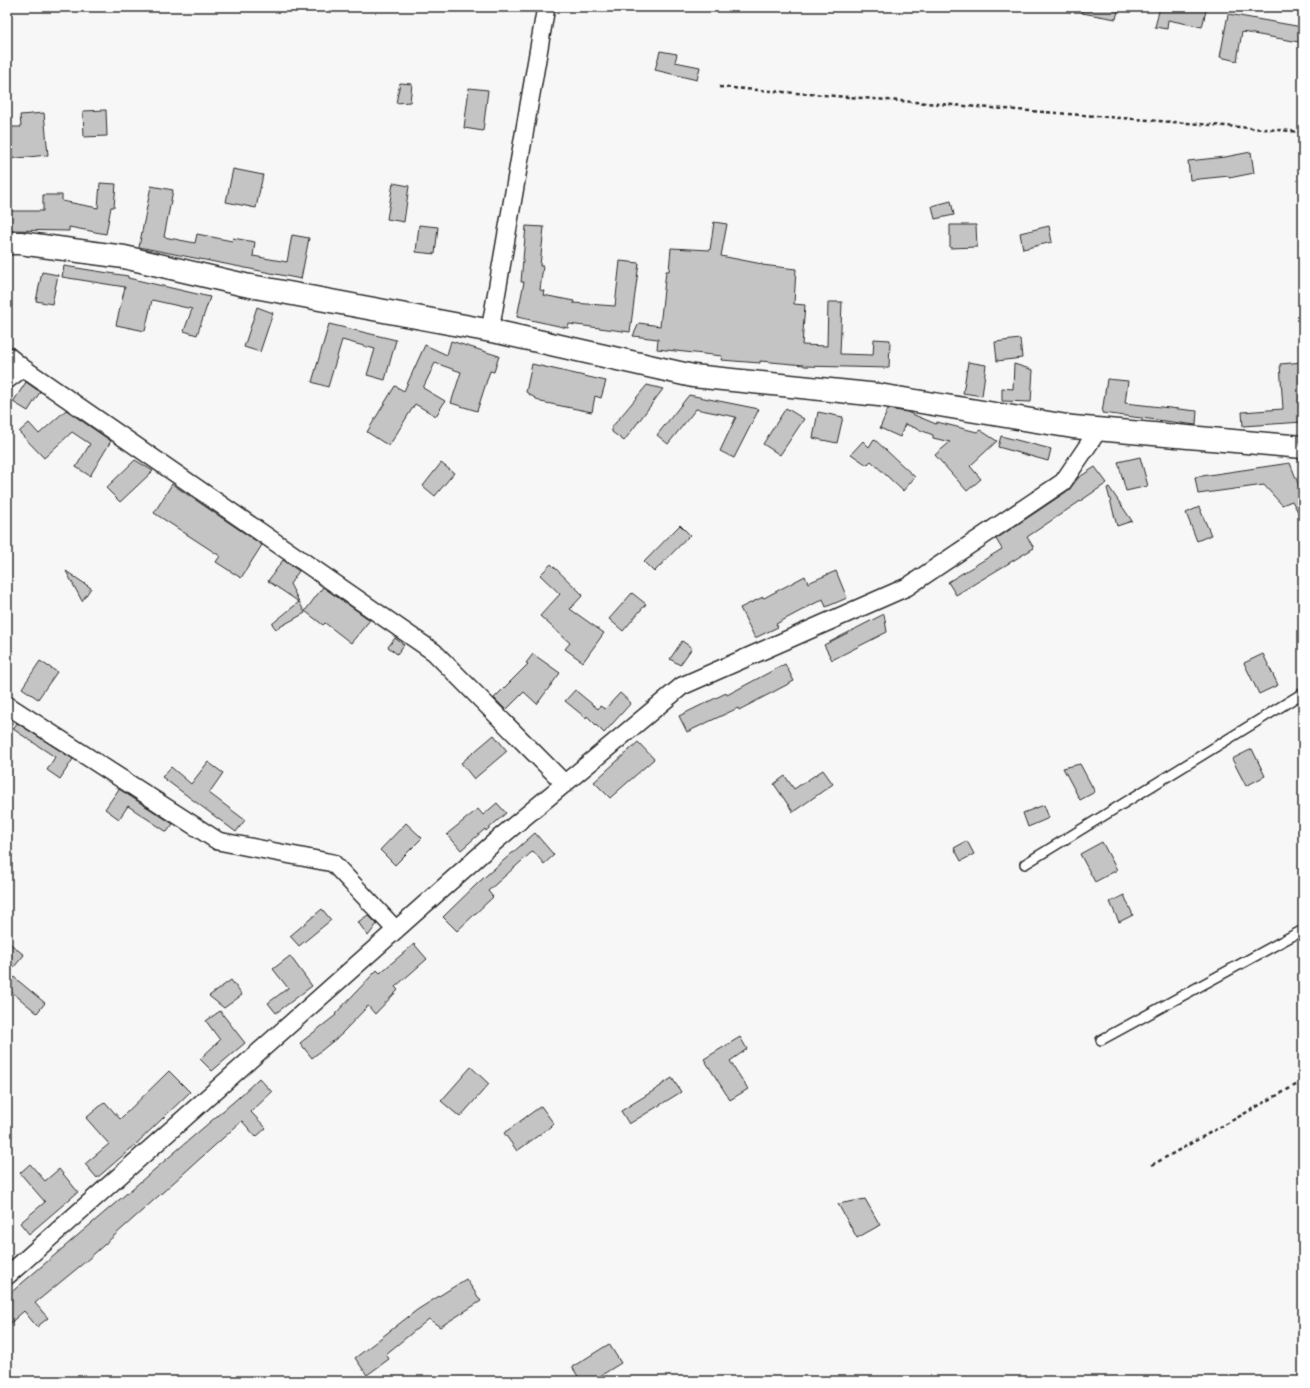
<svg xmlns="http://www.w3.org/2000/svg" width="1310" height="1388" viewBox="0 0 1310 1388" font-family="Pangolin,sans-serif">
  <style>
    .building { fill: #c4c4c4; stroke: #2b2b2b }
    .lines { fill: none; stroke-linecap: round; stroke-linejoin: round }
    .lane-casing { stroke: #2b2b2b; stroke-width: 12 }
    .street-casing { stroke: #2b2b2b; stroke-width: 20 }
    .secondary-casing { stroke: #2b2b2b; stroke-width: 25 }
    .path { stroke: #2b2b2b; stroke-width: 2.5; stroke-dasharray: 4 3; stroke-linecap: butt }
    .lane { stroke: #fff; stroke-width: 9 }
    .street { stroke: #fff; stroke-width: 17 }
    .secondary { stroke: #fff; stroke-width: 22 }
  </style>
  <rect width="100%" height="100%" fill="#f7f7f7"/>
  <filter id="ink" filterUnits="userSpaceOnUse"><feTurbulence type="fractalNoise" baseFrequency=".025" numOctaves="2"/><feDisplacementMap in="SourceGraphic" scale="8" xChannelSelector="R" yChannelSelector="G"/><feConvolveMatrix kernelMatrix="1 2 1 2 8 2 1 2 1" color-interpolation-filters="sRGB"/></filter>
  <g filter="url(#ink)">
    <path class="building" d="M1082,7H1119L1116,19L1082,13Z
      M1160,7H1207L1202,27L1168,20L1167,29L1155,27Z
      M1228,14L1302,27L1299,42L1242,32L1237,61L1220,57Z
      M660,51L677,54L675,62L700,67L697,80L655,70Z
      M400,83L412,84L410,102L396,103Z
      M469,88L488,90L483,131L464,128Z
      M106,110L107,136L84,137L83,111Z
      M44,113L48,155L7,159V127H21L20,115Z
      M1251,152L1254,173L1229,178V176L1190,180L1188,161L1225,157Z
      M233,169L263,175L256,208L226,202Z
      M100,183L116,184L114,207H111L106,234L69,227V231L7,230V211H43V195H62V201L98,208Z
      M393,183L409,186L404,222L387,219Z
      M151,186L173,190L164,237L195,243L197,234L232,241L233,238L255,242L253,256L287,262L292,235L309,238L301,279L139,247Z
      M951,201L954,215L935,219L932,206Z
      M714,222L727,224L721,256L762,264V265L796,269L794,304L805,305L802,345L827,346L828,302H842L840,354L873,355L874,339L890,340L889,368L804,366V365L760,361V363L721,360L722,356L657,349L658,339L633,336L639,323L660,326L666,271H669L671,248L710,250Z
      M419,225L438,227L435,254L416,252Z
      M950,225H976L977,247L950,248Z
      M526,226L544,227L540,266H543L540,290L544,291L543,295L574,301L573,303L615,306L620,261L639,263L630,332L569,324L568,328L517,317L524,282H521Z
      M1049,226L1052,242L1023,249L1020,233Z
      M64,266L128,276V278L210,297L197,335L184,331L192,309L152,300L145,331L116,325L125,287L62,277Z
      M42,272L58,275L52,304L36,301Z
      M257,307L273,313L260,352L244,347Z
      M329,324L396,340L385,380L367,375L375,349L342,340L328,387L312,382Z
      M1020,339L1022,358L997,361L995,342Z
      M451,341L499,356L494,372L490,371L477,411L451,403L461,372L435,363L423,388L445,401L436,416L415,404L389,446L367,432L395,386L404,391L425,345L447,355Z
      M968,362L986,365L982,396L963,393Z
      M1303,362V422L1243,426L1242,412L1283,409L1280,364Z
      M532,364L606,381L601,398L595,396L592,412L541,402L526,392Z
      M1014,364L1033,370L1031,402L1002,401V388L1013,389Z
      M1107,379L1128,381L1125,403L1197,411L1196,425L1102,413Z
      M26,382L40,392L28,411L13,402Z
      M647,385L663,389L624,441L612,432V427Z
      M689,395L759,409L734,458L720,451L736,417L696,409L668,444L657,435Z
      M786,408L804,419L780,455L763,444Z
      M888,409L907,412L936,424L937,422L977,432L980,430L997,441L970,466L981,479L967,491L935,455L950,442L933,438V435L905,424L900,437L880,428Z
      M66,410L111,441L90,476L76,467L90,444L72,432L44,458L19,432L29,423L39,434Z
      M818,412L843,417L837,443L813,438Z
      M1001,436L1051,449L1048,461L998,447Z
      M874,439L915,477L903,491L871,461L867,465L851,454L863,441L869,447Z
      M1140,457L1148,486L1126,491L1118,462Z
      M135,460L153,471L120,502L106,488Z
      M441,463L454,473L435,496L423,486Z
      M1290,463L1303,496V521L1292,501L1282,505L1264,485L1198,494L1195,477Z
      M1095,467L1107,483L1027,537L1034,548L956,595L948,582L1002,549L996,539L1069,490L1078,478Z
      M172,484L262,545L241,578L216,562L220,556L154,513Z
      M1109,487L1132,521L1117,526L1107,488Z
      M1199,507L1211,535L1197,541L1186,513Z
      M680,525L690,535L654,572L644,562Z
      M283,560L299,571L290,584L305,613L276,629L272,624L299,602L268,581Z
      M551,564L583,595L570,609L604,633L583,662L565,649L570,643L540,616L560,594L540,575Z
      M66,571L91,588L82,601Z
      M836,571L847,598L826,607L823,599L776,624L778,627L755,638L740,608L763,597L764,598L805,576L808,583Z
      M323,587L370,620L351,643L325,623L323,625L305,611Z
      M632,593L646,604L623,631L609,619Z
      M884,614L887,632L832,660L824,645Z
      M395,638L404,645L397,654L388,647Z
      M682,641L692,648L680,665L670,659Z
      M533,654L560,673L537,704L524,692L506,710L494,698L528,664L526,663Z
      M1263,654L1278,685L1259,694L1244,663Z
      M40,661L57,672L38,699L22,688Z
      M785,664L794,681L739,710L738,708L687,732L679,716L726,693L727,695Z
      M575,690L598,709L600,706L605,709L620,693L631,703L604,733L587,716L586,718L565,701Z
      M17,723L73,759L60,779L47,770L55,757L13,729Z
      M494,735L507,751L474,779L461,763Z
      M638,742L654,759L610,798L594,782Z
      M1252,749L1265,776L1246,786L1232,759Z
      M208,762L223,773L209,793L245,820L236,832L162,777L171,767L191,784Z
      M1080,764L1095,792L1080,800L1063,768Z
      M823,770L833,784L793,812L774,784L785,776L794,789Z
      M119,789L173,824L167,832L128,806L119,819L105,809Z
      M497,803L506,813L486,831L485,829L461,850L447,834L478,809L483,815Z
      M1044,805L1049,818L1028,827L1023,813Z
      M406,823L422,838L395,865L380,850Z
      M535,833L554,855L544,864L533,851L488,891L493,897L457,931L443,917L479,882Z
      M967,841L974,854L961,861L954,848Z
      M1102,842L1117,870L1095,882L1080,854Z
      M1124,895L1133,915L1119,922L1110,902Z
      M322,909L331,920L299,946L290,936Z
      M368,915L377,924L368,936L358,922Z
      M7,941L24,955L9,973L45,1003L37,1013L7,988Z
      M414,944L427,959L395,987L398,990L375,1014L368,1006L342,1033V1034L312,1058L300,1043L336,1015L335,1014L377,970L380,973Z
      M290,956L312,986L276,1013L268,1003L288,988L273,969Z
      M231,980L242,995L224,1008L209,996Z
      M220,1011L245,1043L212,1071L200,1059L220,1040L206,1021Z
      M740,1037L747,1049L730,1061L748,1089L730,1100L704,1059Z
      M471,1067L489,1084L460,1117L441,1101Z
      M169,1071L190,1092L135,1145L97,1178L85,1164L109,1144L86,1118L105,1102L120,1119Z
      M259,1078L272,1092L251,1112L266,1128L256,1137L242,1121L85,1262L35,1303L48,1318L37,1327L24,1311L7,1326V1296L238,1098Z
      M672,1078L681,1092L629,1124L621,1111L661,1086V1085Z
      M541,1106L554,1124L517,1151L504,1133Z
      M30,1164L45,1181L59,1169L78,1192L29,1234L20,1223L45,1202L20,1173Z
      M865,1199L880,1225L857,1238L838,1204Z
      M466,1279L481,1301L440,1327L429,1319L386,1354L389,1359L367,1375L355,1358L417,1310Z
      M609,1344L621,1363L592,1381H581L572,1367Z"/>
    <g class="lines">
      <defs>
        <path id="lane" d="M1025,864L1303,693
          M1101,1040L1303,930"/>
        <path id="street" d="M490,331L546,7
          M7,355L23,368L434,652L565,784
          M7,380L23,368
          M7,705L218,841L333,863L396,930
          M7,1276L498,839L682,686L907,587L1063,482L1099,429"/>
        <path id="secondary" d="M7,243H20L124,257L245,285L502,333L693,376L879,395L1073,427L1303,447"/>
      </defs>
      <use href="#lane" class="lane-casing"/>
      <use href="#street" class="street-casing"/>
      <use href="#secondary" class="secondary-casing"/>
      <path class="path" d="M719,87L1303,132
        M1152,1165L1303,1081"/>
      <use href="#lane" class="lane"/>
      <use href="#street" class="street"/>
      <use href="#secondary" class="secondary"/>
    </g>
  </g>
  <rect width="1310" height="1388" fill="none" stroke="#fff" stroke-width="24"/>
  <rect x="12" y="12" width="1286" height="1364" fill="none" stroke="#2b2b2b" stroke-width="1.5" filter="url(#ink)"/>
</svg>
